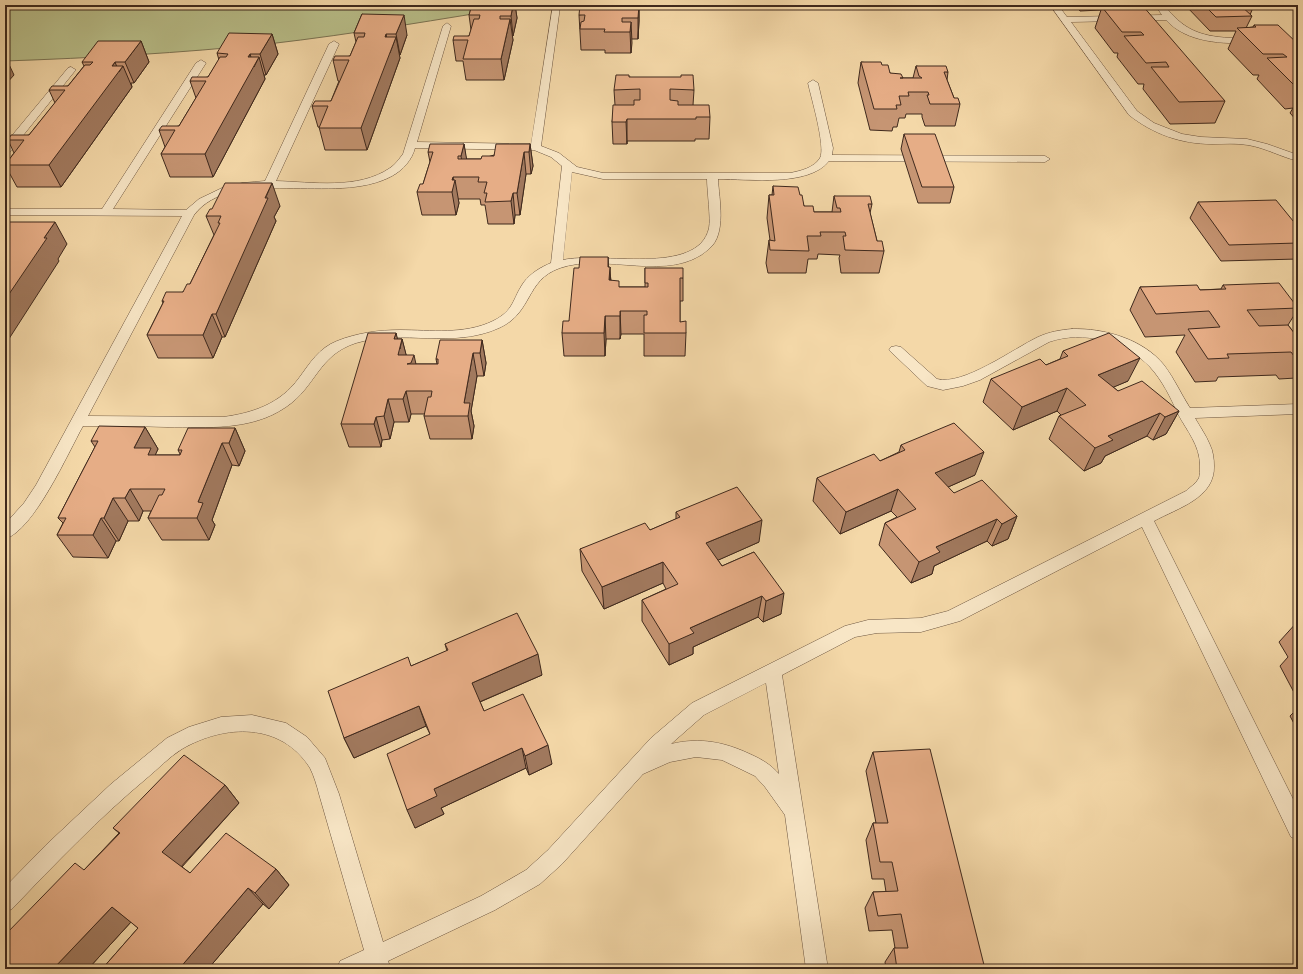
<svg xmlns="http://www.w3.org/2000/svg" width="1303" height="974" viewBox="0 0 1303 974" font-family="'Sorts Mill Goudy',serif">
  <style>
    .green { fill: #b9bf8a; stroke: #7c7454 }
    .lines { fill: none; stroke-linecap: round; stroke-linejoin: round }
    .lane-casing { stroke: #6c5540; stroke-width: 1 }
    .lane { fill: #f8e6c6; fill-rule: evenodd }
    .wall { fill: #c69573; stroke: #3f291d }
    .shaded-wall { fill: #a1795e; stroke: #3f291d }
    .building { fill: #e6ad86; stroke: #3f291d }
  </style>
  <rect width="100%" height="100%" fill="#f4d8a8"/>
  <filter id="stains"><feTurbulence type="fractalNoise" baseFrequency=".005" numOctaves="4"/><feColorMatrix values="0 0 0 0 .2 0 0 0 0 .09 0 0 0 0 .02 0 0 0 .5 -.17"/></filter>
  <radialGradient id="worn" r=".72"><stop offset=".6" stop-color="#630" stop-opacity="0"/><stop offset="1" stop-color="#630" stop-opacity=".3"/></radialGradient>
  <path class="green" d="M94,5H528C441,19 355,34 268,44C180,53 93,58 5,61V6Z"/>
  <g class="lines">
    <defs>
      <path id="lane" d="M553,5H558L560,7L541,146L559,153L577,167L603,173H790C800,171 814,168 820,158C826,147 811,97 808,83L813,80L818,83L833,148L832,155L1045,156L1050,159L1045,162L829,161C809,187 748,179 718,179C719,199 727,234 709,249C670,284 605,252 560,268C525,280 533,313 499,328C453,349 403,329 356,343C318,355 316,387 286,407C251,431 208,427 167,427C139,426 111,426 83,426C68,453 34,530 5,539V524L24,503L36,485L182,216L5,215V209H102L196,63L201,60L206,63L113,209L186,210L199,199L222,188L242,183L265,181L329,44L334,41L339,44L276,181C312,182 358,190 390,168C395,165 399,159 403,154L443,26L447,23L451,26L417,142L531,144ZM415,148L534,150L551,157L562,166L551,263C541,267 531,273 524,282C512,299 515,310 493,321C464,335 431,330 400,330C379,330 357,333 337,341C319,348 310,363 299,378C280,404 253,413 223,417L88,416L194,215C233,164 335,207 392,176C403,170 412,160 415,148ZM572,172L603,179H707C707,190 711,219 709,228C698,277 599,251 563,260Z
        M1050,5H1058L1067,17L1162,15L1155,5H1164C1183,29 1198,36 1230,38C1238,38 1247,36 1255,38L1257,40L1255,42L1252,43C1223,44 1187,43 1166,20L1071,22L1137,111L1154,123L1182,134L1201,137L1247,139L1267,144L1298,155V161C1281,157 1266,148 1248,145C1236,143 1224,144 1212,144C1181,144 1153,134 1129,115Z
        M71,67L76,70L74,72L9,153L5,154V144L68,68Z
        M1072,329C1104,328 1143,339 1164,365C1174,378 1181,394 1190,408L1298,404V414L1195,418C1200,427 1206,435 1210,445C1213,451 1214,459 1214,466C1215,498 1178,508 1154,521L1298,809V840L1291,837L1142,527L960,621L921,632L877,633L855,637L782,675L828,969H806L785,815L765,787L755,776L722,760L696,757L670,762L643,774L562,864L540,884L495,910L388,961L391,969H337L340,961L364,950L319,794C317,786 314,776 310,768C281,722 225,724 182,749C169,757 158,769 147,778C99,818 55,864 12,909L5,912V887L46,845L111,784L167,738L189,727L221,717L252,715L286,723L307,737L325,758L339,794L383,942L481,896L526,870L548,850L651,738L692,703L845,626L868,620L921,618L948,611L1186,491C1190,487 1196,484 1199,478C1200,475 1200,470 1200,466C1200,445 1187,431 1178,414C1171,398 1162,380 1150,367C1126,341 1082,330 1049,342L980,380L963,386L943,390L927,386L889,350L891,347L896,346L901,347L937,379C963,386 1013,349 1038,337C1049,332 1060,330 1072,329ZM766,683L779,774C771,765 763,760 752,755C725,742 700,737 671,744L704,715Z"/>
    </defs>
    <use href="#lane" class="lane-casing"/>
    <use href="#lane" class="lane"/>
  </g>
  <path class="wall" d="M472,5H515L517,18L513,36H512L513,40L504,80H466L463,61H456L453,40L469,36L471,30L469,15Z
    M639,5V21L638,39H631V53H605V50H581L579,15Z
    M1075,5H1115V7H1117L1118,5L1225,101L1215,123L1170,124L1143,89L1144,84H1138L1117,57L1118,53H1114L1095,28L1101,10L1080,11Z
    M1185,5H1254L1250,15L1252,16L1246,28L1253,27L1254,25L1298,44V122L1290,113L1293,108L1285,109L1257,79L1259,75H1253L1228,49L1236,31H1210Z
    M362,14L407,35L400,55H399L400,58L367,150H325L319,127H318L312,106L331,101L339,81H338L333,60L350,56L356,42L354,33Z
    M272,34L278,54L266,75H264L265,79L213,177H170L161,154L165,147L159,130L179,126L196,98L190,81L208,77L219,60L217,53Z
    M141,41L149,62L134,83H131L132,87L61,187H17L5,165L14,153L8,140L29,135L55,103L49,90L68,86L84,66L82,62Z
    M861,62L882,65L890,73L903,78H902H913L916,66L948,72L947,80L954,98L960,104L955,126H925L922,117V114H906L905,118H899L897,127H893L892,131L870,130L858,83Z
    M629,77L694,90L693,105L710,117L709,139H695V141H627V144H613L612,122L615,105L614,90Z
    M904,134L954,187L950,203H918L901,149Z
    M464,144L466,159H481L530,144L533,166L531,174H526L520,215H515L514,224H488L485,205H481L480,199H458L459,203L456,215H422L417,192L423,184L430,162L428,152Z
    M773,186L800,195L804,206L814,212H832L834,196L872,204L870,213L877,241L884,251L879,273H841L839,258L840,255L818,254L817,259H808L806,273H768L766,263L769,240H770L767,218L769,195H772Z
    M1198,202L1298,227V259L1221,261L1190,218Z
    M280,206L274,217L276,221L225,337H222L213,358H158L147,335L163,303L162,301L183,292L190,284L214,235L206,216Z
    M609,267L611,280L619,287H645V268L683,278V301H680V322L686,333L685,356H644V334H621L620,339H606L605,356H564L562,333L569,321Z
    M1223,285L1298,307V309L1288,325L1298,338V375L1296,378L1279,379L1276,375L1218,377L1216,381L1195,382L1176,352L1185,335L1145,337L1130,310L1140,287L1200,290L1221,289Z
    M396,333L397,339H402L406,355L416,364H437L436,359L482,340L486,363L484,376H477L471,411L474,426L472,439H430L424,416L425,414H411L409,422H394L390,439L382,440L381,447H349L341,424Z
    M1063,351L1128,381L1113,387L1118,391L1179,411L1166,434L1153,440L1147,436L1105,456L1101,463L1084,471L1049,439L1059,416L1061,415L1057,411L1013,430L983,402L991,379L1046,365L1060,359Z
    M145,427L158,449L155,455H180V454L178,450L235,428L245,451L239,466L232,465L212,520L215,525L209,540H162L148,518L151,511H143L139,521H128L119,541H116L108,558L73,557L57,535L63,523L58,518L95,447L91,441Z
    M901,445L975,475L948,487L954,493L1017,516L1008,539L992,546L987,541L934,566L932,574L911,583L879,545L885,523L897,517L891,511L840,534L813,501L817,478L880,461L899,452Z
    M676,512L759,542L718,560L722,566L754,552L781,614L763,622L758,617L693,647V654L669,665L642,621V600L666,589L663,583L604,609L582,571L580,549L650,530L676,519Z
    M1298,621V700L1280,666L1288,657L1279,642Z
    M445,644L542,675L480,702L484,711L552,764L529,775L526,768L441,808L444,814L415,828L430,734L426,726L354,758L344,738L411,666L447,651Z
    M1298,708V731L1290,716Z
    M873,752L985,969H886L885,962L894,948H895L892,930L869,931L865,908L873,892H886L884,879H872L866,840L873,823H876L866,771Z
    M225,785L239,803L182,867L190,873L276,869L289,885L269,909L263,904L208,969H102L138,928L131,922L88,969H15L84,870L119,833L113,828Z"/>
  <path class="shaded-wall" d="M513,5H515L517,18L513,36L511,16Z
    M639,5V21L638,39V18Z
    M404,15L407,35L400,55L396,34Z
    M510,19L513,40L504,80L501,59Z
    M631,22L632,43L631,53L630,32Z
    M272,34L278,54L266,75L260,54Z
    M386,34L390,53L396,37L400,58L367,150L361,128Z
    M141,41L149,62L134,83L125,62Z
    M250,54L254,67L259,57L265,79L213,177L205,154Z
    M5,56L14,75L5,85Z
    M115,62L119,72L123,66L132,87L61,187L49,165Z
    M627,119V144L626,122Z
    M464,144L468,167L464,177L461,156Z
    M530,144L533,166L531,174L529,152Z
    M524,152L526,174L520,215L517,193Z
    M453,177L454,183L455,180L459,203L456,215L452,192V180Z
    M272,183L280,206L274,217L276,221L225,337L216,314Z
    M513,193L515,215L514,224L511,201Z
    M55,222L67,244L58,259L59,261L5,345V300L44,238Z
    M608,257L609,280L610,267L611,290L609,280L608,267Z
    M620,311L621,334L620,339Z
    M212,314L222,337L213,358L203,335Z
    M605,316L606,339L605,356L604,333Z
    M396,333L400,349L402,339L408,362L414,355L419,378H404L394,339Z
    M482,340L486,363L484,376L480,353Z
    M473,353L477,376L471,411L474,426L472,439L468,416L464,403Z
    M1140,358L1128,381L1088,398L1098,375Z
    M1067,388L1057,411L1013,430L1022,407Z
    M406,391L411,414L409,422L403,399Z
    M388,399L394,422L390,439L384,416Z
    M1179,411L1166,434L1153,440L1165,417Z
    M1160,413L1147,436L1105,456L1101,463L1084,471L1095,448L1108,436Z
    M376,417L382,440L381,447L374,424Z
    M145,427L158,449L152,462L134,448Z
    M235,428L245,451L239,466L229,443Z
    M222,443L232,465L212,520L215,525L209,540L197,518L198,502Z
    M984,452L975,475L928,496L935,473Z
    M130,489L143,511L139,521L125,498Z
    M898,489L891,511L840,534L846,512Z
    M113,498L128,521L119,541L104,518Z
    M1017,516L1008,539L992,546L1002,524Z
    M101,518L116,541L108,558L93,535Z
    M997,519L987,541L934,566L932,574L911,583L919,562L936,547Z
    M762,520L759,542L705,566L706,543Z
    M663,562V583L604,609L602,587Z
    M784,593L781,614L763,622L766,601Z
    M762,596L758,617L693,647V654L669,665V644L690,628Z
    M538,654L542,675L477,703L472,683Z
    M419,706L426,726L354,758L344,738Z
    M548,745L552,764L529,775L525,756Z
    M522,748L526,768L441,808L444,814L415,828L407,810L434,789Z
    M225,785L239,803L179,869L162,852Z
    M276,869L289,885L269,909L255,893Z
    M248,888L263,904L208,969H179Z
    M112,907L131,922L88,969H53Z"/>
  <path class="building" d="M472,5H513L511,16H500V19H510L501,59H463L468,40H453L454,36H469L474,19H479L480,15H469Z
    M580,5H639L638,18H622V22H631L630,32H604L605,29H580L581,22L584,21L585,15H579Z
    M1118,5H1142L1225,101L1179,102L1151,67H1169L1166,62L1146,63L1124,36L1144,35L1141,32H1122L1102,7H1120Z
    M1204,5H1240L1252,16L1216,17Z
    M362,14L404,15L396,34H386L385,37H396L361,128H319L328,106H312L315,101H331L349,60H333L335,56H350L358,37H364L365,33H354Z
    M1254,25H1278L1298,44V87H1296L1267,58L1287,57L1283,54H1263L1237,28L1256,27Z
    M229,33L272,34L260,54H250L248,57H259L205,154H161L175,130H159L162,126H179L206,81H190L192,77H208L220,57H226L228,54L217,53Z
    M98,41H141L125,62H115L112,66H123L49,165H5L24,140H8L11,135H29L65,90H49L52,86H68L85,65H90L93,62H82Z
    M861,62H881L882,65H888L890,73L901,74L903,78H900H922L919,76L916,66H946L948,72H944L954,98H958L960,104H930L927,95H929L928,92H908L909,96H899L901,105H896L897,109H874Z
    M616,75H629V77H681V75H693L694,90L670,89V100L678,101V105H709L710,117H696V119H627L626,122H612L613,105H634V100H640V89L614,90Z
    M904,134H935L954,187H922Z
    M430,144H464L461,156H458V159H481L482,156H494L496,144H530L529,152H524L517,193H513L511,201L485,202L487,193H484L487,182H478L479,177H453L452,180H455L452,192H417L420,184H423L433,152H428Z
    M225,183H272L265,198H268L216,314H212L203,335H147L164,301H162L166,292H183L187,284H190L220,223H218L221,216H206L210,209H212Z
    M773,186L798,187L800,195H802L804,206H813L814,212H841L840,208H837L834,196H870L872,204H868L877,241H882L884,251L845,250L843,236H846L845,232H820L821,236H807L809,251L770,250L769,240L775,241L769,195H774Z
    M1276,200L1298,227V243L1229,245L1198,202Z
    M6,222H55L44,238H47L5,300V223Z
    M580,257H608V267H610L609,280L619,281V287H648V283H645V268H683V278H680V322L686,321V333H644V315H647V311H620V316H605L604,333H562L563,321H569L574,268H579Z
    M1279,283L1298,308L1247,310L1259,326L1288,325L1298,338V356H1294L1291,352L1227,354L1229,358L1208,359L1188,329L1220,327L1209,311L1156,314L1140,287L1197,285L1200,290L1226,289L1223,285Z
    M368,333H396L394,339H402L398,355H414L411,363L407,364H438V359H436L440,340H482L480,353H473L464,403H470L468,416H424L428,397H431L432,391H406L403,399H388L384,416L376,417L374,424H341Z
    M1109,333L1140,358L1098,375L1118,391L1142,381L1179,411L1165,417L1160,413L1108,436L1113,440L1095,448L1059,416L1086,405L1067,388L1022,407L991,379L1040,359L1046,365L1068,356L1063,351Z
    M954,423L984,452L935,473L954,493L982,480L1017,516L1002,524L997,519L936,547L940,552L919,562L885,523L916,509L898,489L846,512L817,478L874,454L880,461L905,450L901,445Z
    M99,426L145,427L134,448H151L148,455H180L182,450H178L188,428H235L229,443H222L198,502L203,503L197,518H148L159,495H162L165,489H130L125,498H113L104,518H101L93,535H57L66,518H58L98,441H91Z
    M737,487L762,520L706,543L722,566L754,552L784,593L766,601L762,596L690,628L694,633L669,644L642,600L678,584L663,562L602,587L580,549L645,523L650,530L680,517L676,512Z
    M517,613L538,654L472,683L484,711L523,694L548,745L525,756L522,748L434,789L437,796L407,810L387,754L430,734L419,706L344,738L328,691L408,657L411,666L448,650L445,644Z
    M930,749L985,969H897L894,948H908L901,914L878,916L873,892L898,891L892,862H880L873,823H888L873,752Z
    M184,755L225,785L162,852L190,873L226,833L276,869L255,893L248,888L179,969H102L138,928L112,907L53,969H15L5,960V935L75,863L84,870L120,833L113,828Z"/>
  <rect width="1303" height="974" fill="none" stroke="#f4d8a8" stroke-width="20"/>
  <rect x="6" y="6" width="1291" height="962" fill="none" stroke="#3f291d" stroke-width="2"/>
  <rect x="10" y="10" width="1283" height="954" fill="none" stroke="#3f291d"/>
  <rect width="100%" height="100%" filter="url(#stains)"/>
  <rect width="100%" height="100%" fill="url(#worn)"/>
</svg>
